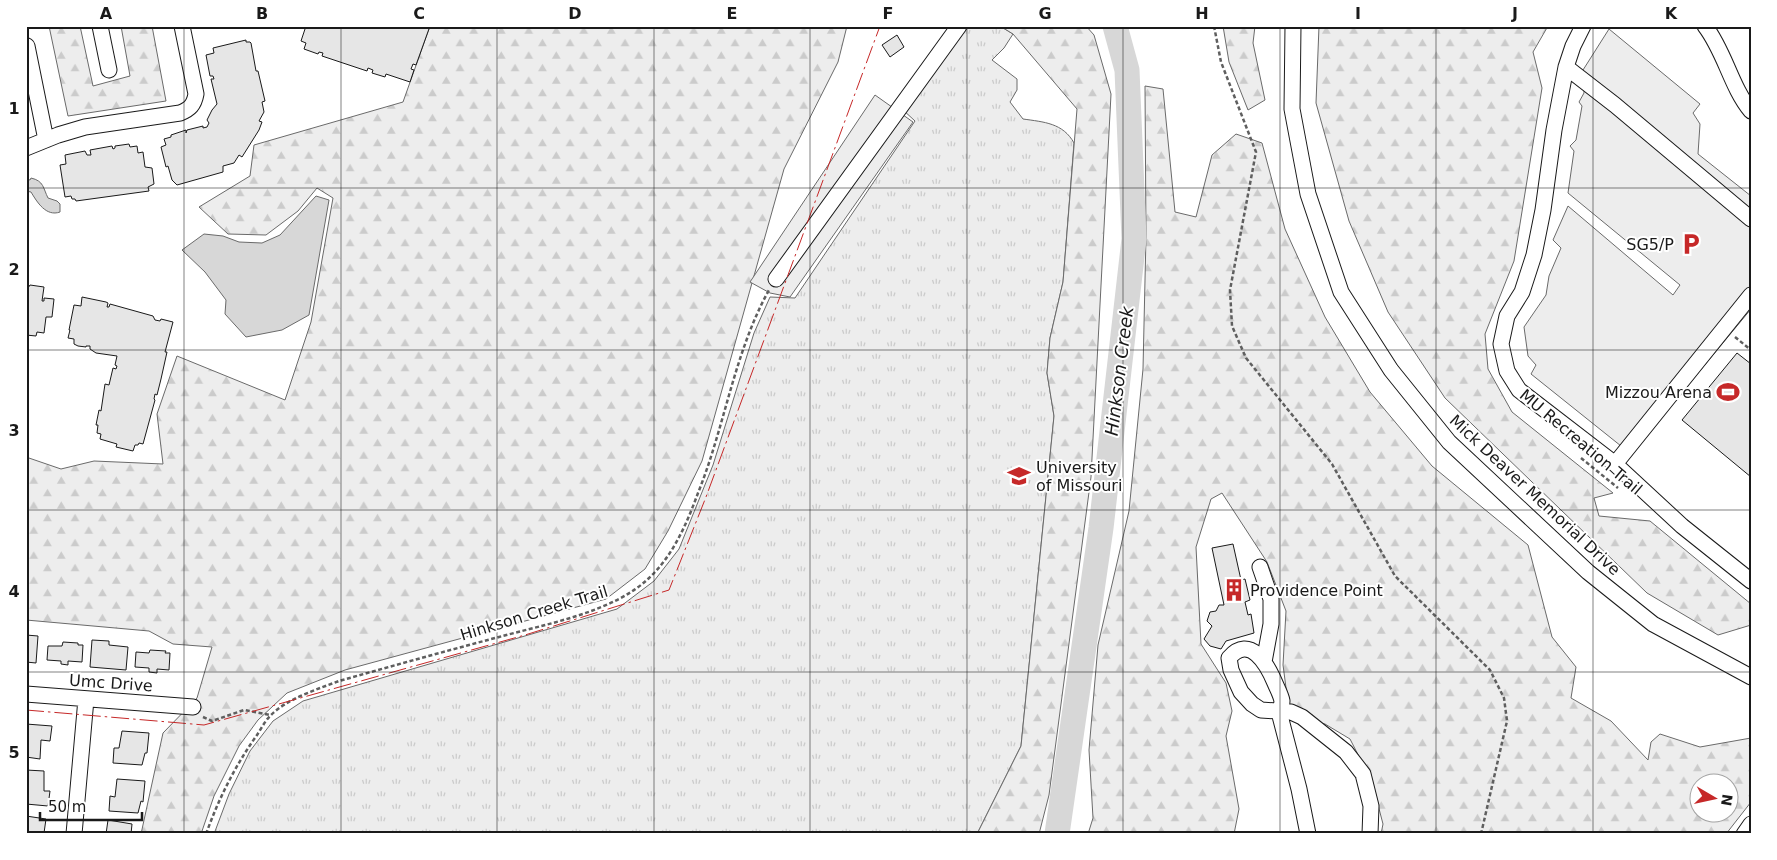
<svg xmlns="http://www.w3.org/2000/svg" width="1777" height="860" viewBox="0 0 1777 860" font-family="'DejaVu Sans',sans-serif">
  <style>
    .grass { fill: url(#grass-tufts); stroke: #6a6a6a }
    .forest { fill: url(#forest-firs); stroke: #6a6a6a; fill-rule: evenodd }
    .built { fill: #ededed; stroke: #6a6a6a }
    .water { fill: #d7d7d7; stroke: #6a6a6a }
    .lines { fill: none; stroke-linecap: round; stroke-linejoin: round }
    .river { stroke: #d7d7d7; stroke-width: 25 }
    .building { fill: #e6e6e6; stroke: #1a1a1a }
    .minor-casing { stroke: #1a1a1a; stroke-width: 17 }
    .path { stroke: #5f5f5f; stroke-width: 2.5; stroke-dasharray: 4 2.5; stroke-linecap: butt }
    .minor { stroke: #fff; stroke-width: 15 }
    .power { stroke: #c62828; stroke-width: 1; stroke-dasharray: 18 4 2.5 4; stroke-linecap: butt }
    .grid { fill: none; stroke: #1a1a1a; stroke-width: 1; stroke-opacity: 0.55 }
    .labels { text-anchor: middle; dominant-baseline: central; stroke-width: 4; stroke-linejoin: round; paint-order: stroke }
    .poi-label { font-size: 16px; fill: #1a1a1a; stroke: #fff; text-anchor: end }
    .street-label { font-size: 16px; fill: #1a1a1a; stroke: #fff }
    .water-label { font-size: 18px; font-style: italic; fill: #1a1a1a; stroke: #fff }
    .neatline { fill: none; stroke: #1a1a1a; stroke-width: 2 }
    .grid-label { font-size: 16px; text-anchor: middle; font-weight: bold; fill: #1a1a1a }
  </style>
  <defs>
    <pattern id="grass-tufts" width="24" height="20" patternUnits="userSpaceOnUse" patternTransform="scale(1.25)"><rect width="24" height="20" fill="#ededed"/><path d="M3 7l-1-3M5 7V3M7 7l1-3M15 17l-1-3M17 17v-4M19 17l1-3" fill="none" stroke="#cbcbcb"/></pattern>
    <pattern id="forest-firs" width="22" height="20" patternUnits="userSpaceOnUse" patternTransform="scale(1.25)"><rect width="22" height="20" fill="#ededed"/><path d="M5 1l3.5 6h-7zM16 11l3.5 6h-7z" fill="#cbcbcb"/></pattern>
  </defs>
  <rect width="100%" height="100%" fill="#fff"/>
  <path class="grass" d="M966,26H1000L1013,34L1004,48L992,60L1017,79V90L1010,102L1023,119C1044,122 1063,123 1074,143L1063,282L1050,338L1047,373L1054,416L1021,746L977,834H214L229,794L250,751L273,721L303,701L617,609L654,581L679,549L713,465L754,333L770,297L795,298L915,121L902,109Z"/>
  <path class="forest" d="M49,26H80L93,86L130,76L121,26H152L166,101L68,116Z
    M430,26H847L838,62L784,169L702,461L668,531L645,569L606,599L345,670L287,693L258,720L239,746L214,796L201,834H141L163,733L197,698L212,647L173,644L149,631L26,620V457L61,469L94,461L163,464L157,414L177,356L285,400L311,322L333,198L317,188L298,211L266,235L228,234L199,207L250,176L254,145L403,102Z
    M1000,26H1086L1094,35L1111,94L1091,477L1049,795L1039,834H977L1021,746L1054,416L1047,373L1050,338L1063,282L1077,109L1013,34Z
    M1223,26H1255L1253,43L1265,100L1248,110L1229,62Z
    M1319,26H1548L1533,52L1542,88L1514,261L1485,334L1488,369L1512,412L1613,493L1594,498L1599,516L1650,521L1751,604V625L1718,635L1647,593L1445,398L1388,312L1349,221L1316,103Z
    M1145,86L1163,89L1175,212L1196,217L1212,155L1236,134L1262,143L1285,229L1325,317L1370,392L1432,466L1528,545L1552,637L1576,667L1571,698L1611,721L1648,760L1651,742L1660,734L1700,747L1751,738V802L1726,834H1381L1383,824L1372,782L1350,739L1325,724L1290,718L1283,665L1286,611L1267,562L1222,493L1211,499L1196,547L1201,644L1226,683L1232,711L1226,736L1239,809L1234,834H1088L1093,818L1089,750L1098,645L1129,511L1143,369L1146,236ZM1700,782H1730V812H1700Z"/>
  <path class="built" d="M1609,29L1700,104L1693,113L1700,124L1698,154L1751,196V309L1631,454L1531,374L1536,365L1528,356L1524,327L1546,295L1549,276L1561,248L1553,240L1568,206L1673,295L1680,285L1568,193L1574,151L1570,146L1576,140L1582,106L1579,102L1584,93L1583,70Z
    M875,95L913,122L790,297L770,293L750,282Z"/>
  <path class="water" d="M31,178C44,181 43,188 48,198L57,201L60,204V212C46,217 37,202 31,192L26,191V179L30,180Z
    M316,196L329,200L309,315L282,330L246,337L225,314L226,300L205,272L182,250L204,234L223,236L239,242L262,243L280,235Z"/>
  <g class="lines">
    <path class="river" d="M1057,834L1101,528L1134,239L1127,70L1115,26"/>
  </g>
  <path class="building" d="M306,26H430L416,65L413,64L411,69L414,70L410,82L386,74L385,77L372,73L373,70L368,68L367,71L322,56L323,53L319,52L318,54L304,49L306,43L301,41Z
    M897,35L904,47L890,57L882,45Z
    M246,40V42H250L251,43L256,71H258L265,101L262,102L264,112L259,121L262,122L259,130L242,157L239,155L234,163L223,166V172L177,185L172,180L168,166L166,167L161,147L166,145L164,139L171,137V135L186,130V133L187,130L203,126V128L207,127L209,123L207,120L212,110L217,104L211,79H214L213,76H210L206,55L214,53L213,48Z
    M129,144L130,147L137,146L138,153L143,152L145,167L152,168L154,184L148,187L149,191L76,201L75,199H72L71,196L65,197L60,165L66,164L65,155L85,151L87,155H91L90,150L112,146L113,149L115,148V146Z
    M30,285L44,287L42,301H44V298L54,299L52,317H46L44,333L37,332L36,336L26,335V288H28Z
    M82,297L106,302L108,303L107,307H109L110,304L153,316L155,320L160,321L161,319L173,322L165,352H167L161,379L157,395L155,394L154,399L155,400L143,444L139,443L138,445H135L133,451L116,447L117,444L100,439L101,434L97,433L98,425H96L99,410L101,411L105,384L109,385L113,368L116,369L117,366L115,365L117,356L96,353L90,349V346H86V347L78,346L74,344V339L68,338L70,330H69L74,305L81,306Z
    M1737,353L1751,364V477L1682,420Z
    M1233,544L1241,580L1245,579L1250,600L1245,602L1248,615L1251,614L1254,633L1226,641L1221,649L1210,646L1204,639L1212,626L1207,621L1210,612L1216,611L1219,605H1224L1212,548Z
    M26,635L38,636L36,663L26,662Z
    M92,640L109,641V645L128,647L126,670L90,667Z
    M63,642L78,643V645H83L82,662L68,661V665L61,664V661L47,660L48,646H62Z
    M150,650L166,651L165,653H170L169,670L157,669V673L149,672V668L135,667L136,652L149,653Z
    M26,724L52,726L50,741L41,740L40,759L26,757Z
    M122,731L149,733L147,753H145L142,765L113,763L114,748H119Z
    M26,770L44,771V791H50L48,806L26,804Z
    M117,779L145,781L143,802L141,801L138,813L109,811L110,796L115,797Z
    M26,816L46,819L44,833L26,834Z
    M108,820L132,824L131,834H106Z"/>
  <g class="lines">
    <defs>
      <path id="minor" d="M100,26L109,70
        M1293,26L1292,109L1308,194L1341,292L1391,370L1449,442L1588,572L1653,624L1751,677
        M1583,26L1573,46L1566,67L1554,130L1543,210L1534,255L1522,292L1507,316L1501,344L1507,371L1519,390L1615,464L1682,526L1751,581
        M1705,26C1725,52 1731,87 1751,111
        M27,46L46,140
        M1566,67L1615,105L1751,219
        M26,148L58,135L85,127L180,113C190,109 194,105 196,94L182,26
        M776,279L959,26
        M1615,464L1751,295
        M1260,567L1271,599V624L1264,662
        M26,694L193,707
        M74,834L86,699
        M1308,834L1299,789L1279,712C1281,708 1282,705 1282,701C1281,695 1277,688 1275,683C1267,664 1250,634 1229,658L1231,670L1241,692L1252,704L1261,710L1291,712L1302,717L1346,752L1363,774L1371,806L1370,834
        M1744,834L1751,824"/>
    </defs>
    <use href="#minor" class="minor-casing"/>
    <path class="path" d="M1214,26L1221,62L1256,152L1230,290L1232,326L1246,358L1332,464L1395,576L1490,670L1504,698L1507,721L1481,834
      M1735,337L1751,350
      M1581,458L1618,488
      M203,717L212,721L244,710L270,715
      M206,834C219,798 235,766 257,735C261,729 265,721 270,716C286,699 318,689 339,681C392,666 446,651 499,637C546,624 614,612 649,578C673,556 687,523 698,493C725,426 734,353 769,290"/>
    <use href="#minor" class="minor"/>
    <path class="power" d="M26,710L204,725L525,635L669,590L706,497L880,26"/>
  </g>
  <path class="grid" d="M184,26V834M341,26V834M497,26V834M654,26V834M810,26V834M967,26V834M1123,26V834M1280,26V834M1436,26V834M1593,26V834M26,188H1751M26,350H1751M26,510H1751M26,672H1751"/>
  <defs>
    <symbol id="parking-bare" viewBox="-9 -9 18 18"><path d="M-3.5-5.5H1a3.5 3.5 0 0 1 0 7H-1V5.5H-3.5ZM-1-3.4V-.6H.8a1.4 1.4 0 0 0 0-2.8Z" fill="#c62828" stroke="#fff" stroke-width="2.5" paint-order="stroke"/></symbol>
    <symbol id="stadium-bare" viewBox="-9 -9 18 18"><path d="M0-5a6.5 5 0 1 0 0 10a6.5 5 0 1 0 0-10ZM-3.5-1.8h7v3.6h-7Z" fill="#c62828" stroke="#fff" stroke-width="2.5" paint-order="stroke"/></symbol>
    <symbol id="university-bare" viewBox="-9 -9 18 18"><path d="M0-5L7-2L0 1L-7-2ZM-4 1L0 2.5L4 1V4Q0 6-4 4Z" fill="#c62828" stroke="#fff" stroke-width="2.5" paint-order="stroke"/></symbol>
    <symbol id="building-bare" viewBox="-9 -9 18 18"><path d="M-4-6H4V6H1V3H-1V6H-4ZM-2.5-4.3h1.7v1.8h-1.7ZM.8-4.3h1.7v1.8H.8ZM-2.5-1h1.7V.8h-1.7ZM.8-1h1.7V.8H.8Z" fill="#c62828" stroke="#fff" stroke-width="2.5" paint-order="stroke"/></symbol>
  </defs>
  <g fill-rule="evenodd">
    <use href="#parking-bare" x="1675" y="228" width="32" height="32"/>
    <use href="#stadium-bare" x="1712" y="376" width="32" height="32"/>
    <use href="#university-bare" x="1003" y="460" width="32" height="32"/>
    <use href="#building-bare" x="1218" y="574" width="32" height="32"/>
  </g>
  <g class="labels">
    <g class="poi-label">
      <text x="1674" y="244">SG5/P</text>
      <text x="1712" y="392">Mizzou Arena</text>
      <text x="1036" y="467" text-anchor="start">University<tspan x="1036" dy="18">of Missouri</tspan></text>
      <text x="1250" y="590" text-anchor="start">Providence Point</text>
    </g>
    <g class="street-label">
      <text transform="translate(1581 442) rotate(40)">MU Recreation Trail</text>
      <text transform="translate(1535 495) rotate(43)">Mick Deaver Memorial Drive</text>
      <text transform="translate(534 613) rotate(-17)">Hinkson Creek Trail</text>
      <text transform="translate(111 683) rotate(4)">Umc Drive</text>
    </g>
    <g class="water-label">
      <text transform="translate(1119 371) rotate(-83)">Hinkson Creek</text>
    </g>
  </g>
  <rect width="1777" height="860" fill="none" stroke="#ffffff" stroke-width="55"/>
  <g transform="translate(1714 798) rotate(99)"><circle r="24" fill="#ffffff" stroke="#a3a3a3"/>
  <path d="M0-4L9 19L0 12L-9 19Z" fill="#c62828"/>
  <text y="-8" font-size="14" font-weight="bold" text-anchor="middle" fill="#1a1a1a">N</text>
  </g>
  <path d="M40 812v8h102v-8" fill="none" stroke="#1a1a1a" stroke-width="2.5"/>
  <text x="48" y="812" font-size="15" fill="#1a1a1a" stroke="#ffffff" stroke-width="4" paint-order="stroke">50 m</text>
  <rect x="28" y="28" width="1722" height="804" class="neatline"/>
  <g class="grid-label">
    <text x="106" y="19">A</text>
    <text x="262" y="19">B</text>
    <text x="419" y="19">C</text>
    <text x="575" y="19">D</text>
    <text x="732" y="19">E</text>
    <text x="888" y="19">F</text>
    <text x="1045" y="19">G</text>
    <text x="1202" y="19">H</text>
    <text x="1358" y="19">I</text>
    <text x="1515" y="19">J</text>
    <text x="1671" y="19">K</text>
    <text x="14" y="114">1</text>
    <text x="14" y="275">2</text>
    <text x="14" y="436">3</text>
    <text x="14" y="597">4</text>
    <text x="14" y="758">5</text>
  </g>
</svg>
